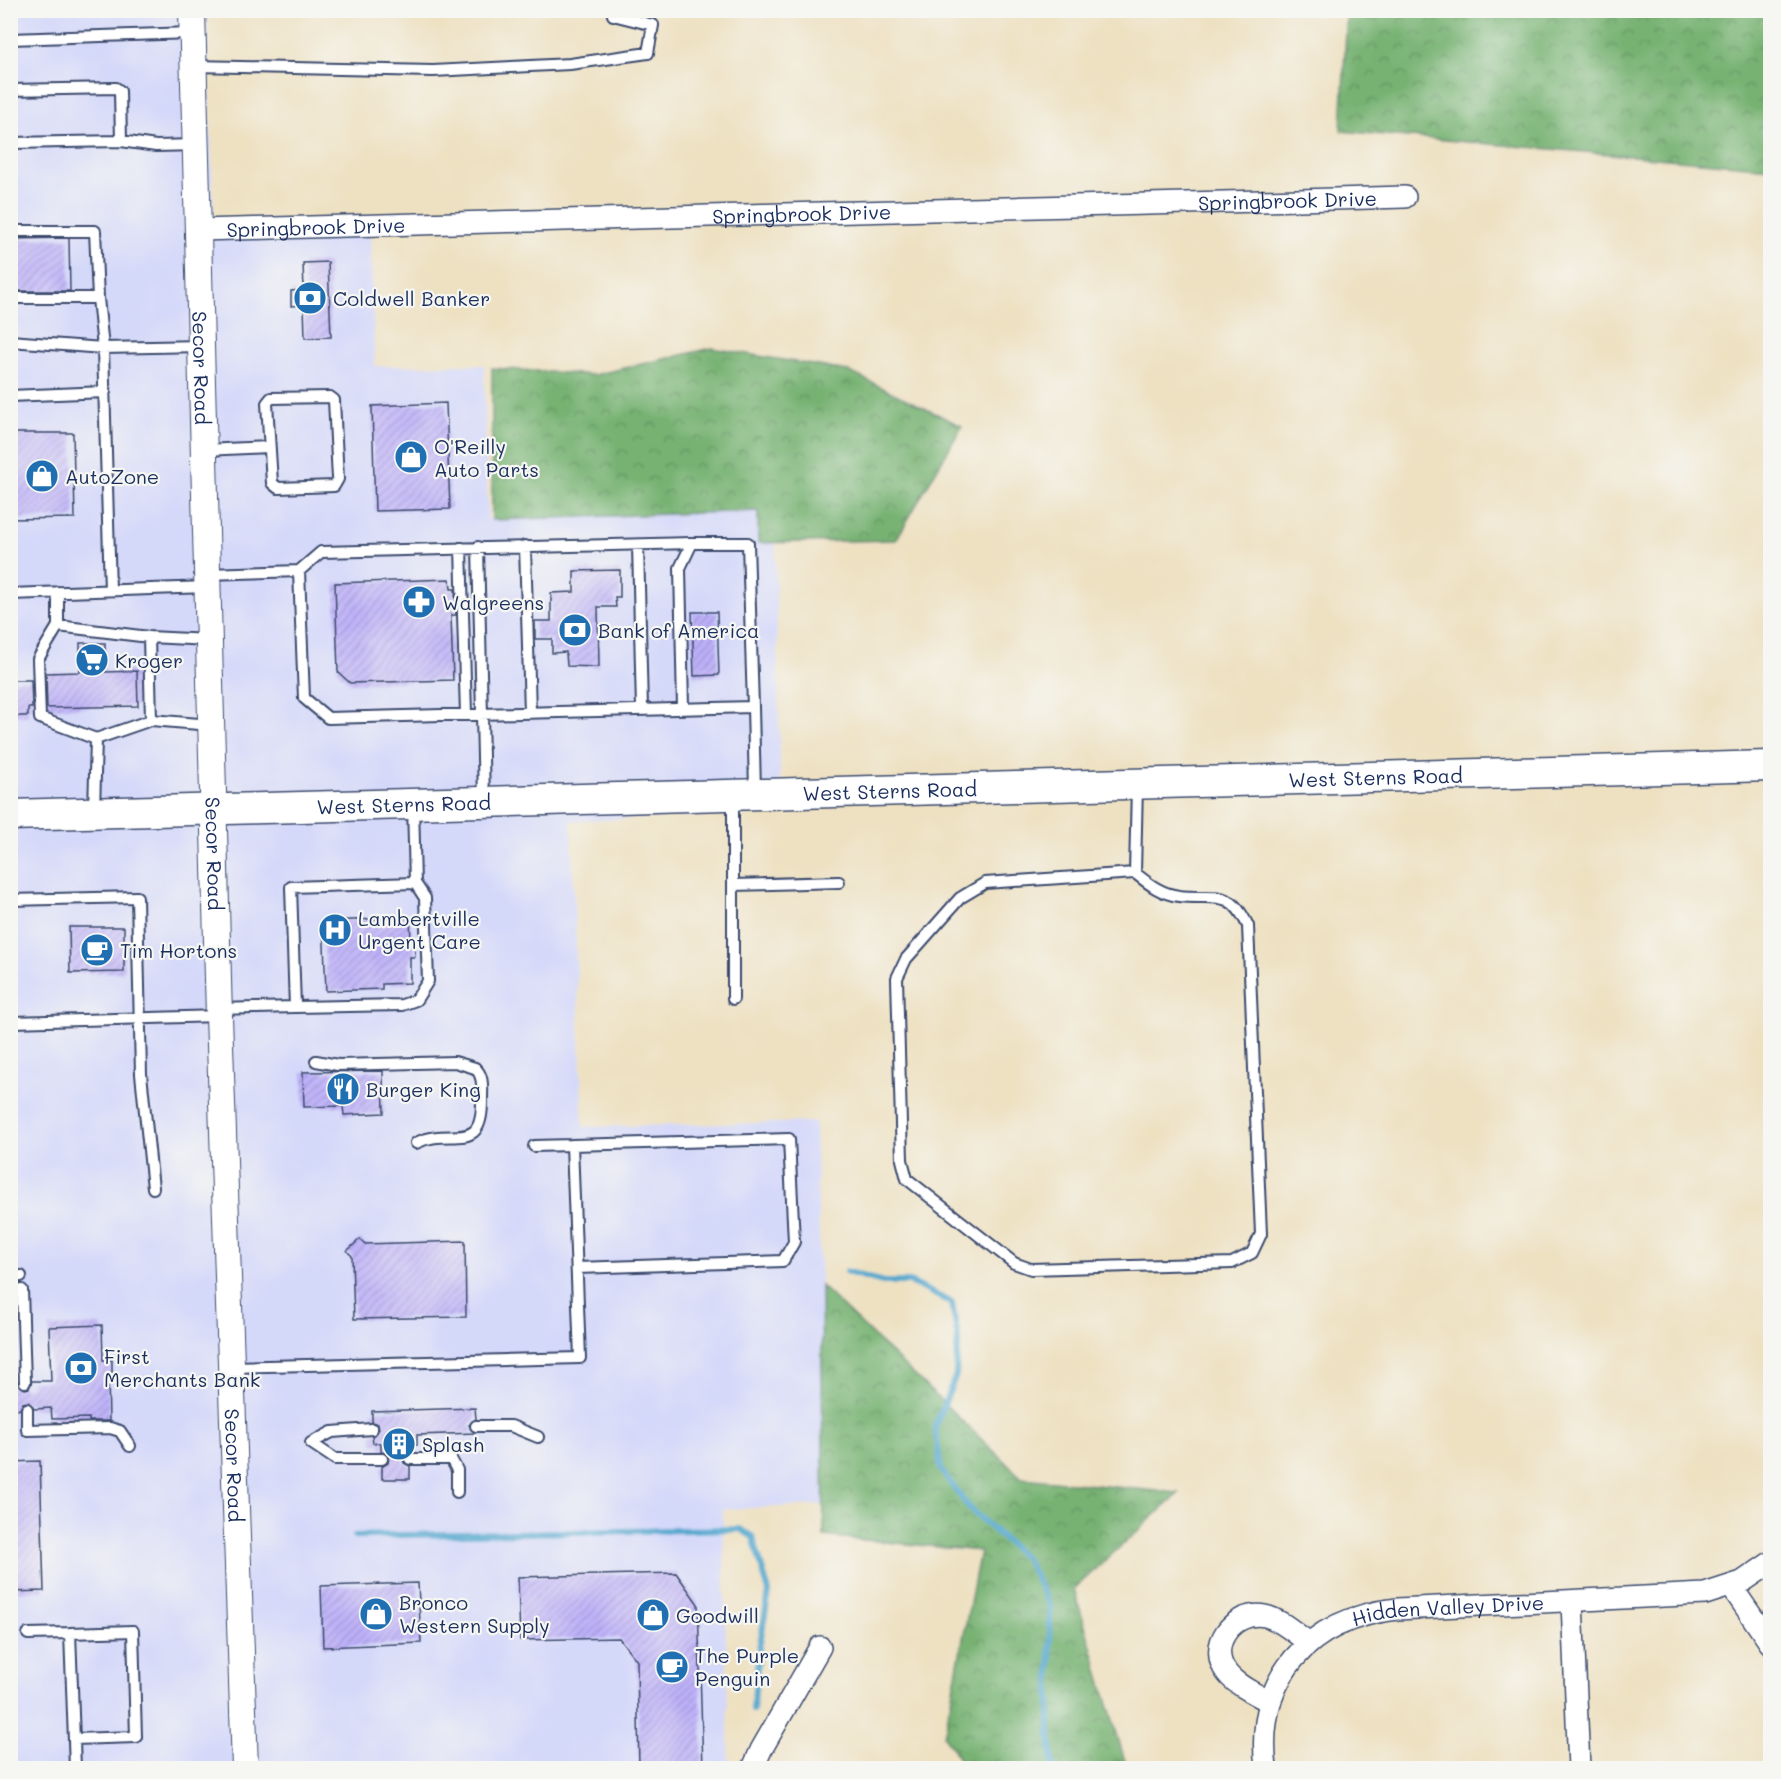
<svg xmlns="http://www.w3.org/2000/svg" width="1781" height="1779" viewBox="0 0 1781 1779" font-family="Mali,sans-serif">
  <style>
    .built { fill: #d4d8f9 }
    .forest { fill: url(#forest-crowns); stroke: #497068; stroke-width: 1.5 }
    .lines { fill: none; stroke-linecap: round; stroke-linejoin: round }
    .stream { stroke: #52a7ce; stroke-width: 6 }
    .building { fill: url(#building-hatch) }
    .service-casing { stroke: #3b4a6d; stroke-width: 14 }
    .minor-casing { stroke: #3b4a6d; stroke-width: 24 }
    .tertiary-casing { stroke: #3b4a6d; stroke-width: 28 }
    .secondary-casing { stroke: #3b4a6d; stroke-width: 33 }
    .service { stroke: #fff; stroke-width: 10 }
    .minor { stroke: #fff; stroke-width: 21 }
    .tertiary { stroke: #fff; stroke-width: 26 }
    .secondary { stroke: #fff; stroke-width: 30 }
    .labels { text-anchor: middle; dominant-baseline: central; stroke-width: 4.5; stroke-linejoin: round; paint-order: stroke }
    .street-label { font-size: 20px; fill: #1b2f5e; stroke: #f6f6f2 }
    .poi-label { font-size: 20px; fill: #1b2f5e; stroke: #f6f6f2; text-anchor: start }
  </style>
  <defs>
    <pattern id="forest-crowns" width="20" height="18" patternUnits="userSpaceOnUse" patternTransform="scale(1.5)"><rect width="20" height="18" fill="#77b272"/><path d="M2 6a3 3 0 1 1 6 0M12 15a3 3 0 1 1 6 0" fill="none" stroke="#619161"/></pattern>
    <pattern id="building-hatch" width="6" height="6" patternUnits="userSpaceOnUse" patternTransform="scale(1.5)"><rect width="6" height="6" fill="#beb1fa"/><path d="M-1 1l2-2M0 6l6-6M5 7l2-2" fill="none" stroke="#9a90ce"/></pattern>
  </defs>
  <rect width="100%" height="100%" fill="#f6f6f2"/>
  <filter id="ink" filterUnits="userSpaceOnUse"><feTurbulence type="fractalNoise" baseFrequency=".0167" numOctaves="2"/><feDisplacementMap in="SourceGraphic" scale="12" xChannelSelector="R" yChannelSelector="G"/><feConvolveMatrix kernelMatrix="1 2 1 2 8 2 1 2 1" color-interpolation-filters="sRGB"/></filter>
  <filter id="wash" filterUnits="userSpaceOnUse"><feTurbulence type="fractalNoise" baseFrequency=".008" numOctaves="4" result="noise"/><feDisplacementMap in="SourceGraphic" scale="24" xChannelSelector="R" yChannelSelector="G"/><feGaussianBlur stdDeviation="1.35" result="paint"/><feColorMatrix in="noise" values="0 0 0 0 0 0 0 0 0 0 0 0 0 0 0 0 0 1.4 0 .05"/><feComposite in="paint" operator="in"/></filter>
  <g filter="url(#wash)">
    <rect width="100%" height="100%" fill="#eee1c2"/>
    <path class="built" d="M11,11H207L214,235L370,230L375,366L484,365L488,519L758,511V542H775L781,813L571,821L583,1127L815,1122L821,1286L824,1505L723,1509L729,1768H11Z"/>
    <path class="forest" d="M1347,11H1770V168L1341,131Z
      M712,348L848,371L962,426L896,540L758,543V511L492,520V368L594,375Z
      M821,1286L1022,1478L1179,1493L1074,1589L1127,1768H965L944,1736L980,1551L824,1536Z"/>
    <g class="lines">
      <path class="stream" d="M847,1272L883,1282H910L952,1303L958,1338L956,1375L935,1426L941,1470L970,1509L1026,1559L1050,1606V1734L1053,1768
        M355,1536L740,1529L753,1537L769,1592L759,1649L753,1710"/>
    </g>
    <g id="blocks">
      <path class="building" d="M69,238L70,291H10V239Z
        M328,262L331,337L305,338L304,305L291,306V291L304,290L303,263Z
        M446,403L450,509L375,511L372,406Z
        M10,433H73L75,518L10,519Z
        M620,570V597H615L616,607H598L599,667L567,666L566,652L552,653V639H535V621H551V593L574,592V571Z
        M450,579L451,589H455L456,615H451L453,680L350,683L338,672L335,583Z
        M692,612H717L719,675L694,676Z
        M80,643H105V672L137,671L138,706L47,708L46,673L80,672Z
        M10,680H31L32,708H28V716H10Z
        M410,918L411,940L414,939L415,957H410V983L382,984V989L326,991L323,921Z
        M69,927H124V972L70,973Z
        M383,1071L384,1113L344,1115L343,1106L304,1107L303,1072Z
        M360,1239L365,1244L465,1241L466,1317L354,1319L352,1256L347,1251Z
        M102,1325L103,1360H112V1376H108L109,1421H89V1418L52,1419L51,1408L34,1409L28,1402L23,1403L20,1409L10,1410V1382H17L25,1389L29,1388L32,1381H51L49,1327Z
        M475,1408L476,1419L469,1425L475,1433L417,1435V1445H409V1452L403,1458L404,1463L410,1466V1479H382V1467L388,1463L389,1458L386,1453L381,1452V1443H373L372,1436L379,1429L378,1424L372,1422V1411Z
        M40,1461L44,1591L10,1592V1462Z
        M676,1573L698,1604L703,1768H639L637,1661L619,1638L520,1640L518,1577Z
        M418,1583L421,1643L323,1647L321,1586Z"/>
    </g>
  </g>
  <g filter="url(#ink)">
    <use href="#blocks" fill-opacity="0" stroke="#3b4a6d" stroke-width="1.5"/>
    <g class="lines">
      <defs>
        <path id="service" d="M10,39L192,33
          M194,66L433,71L570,64L648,53L653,25L613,15
          M10,90L116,88L120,91L121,141
          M10,143L121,141L156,146L196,145
          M10,231H95L98,298L103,348L110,590
          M10,298H98
          M10,341L103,348L202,346
          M10,396L105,392
          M330,397L334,400L338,479L334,486L278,488L272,483L267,403L271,398Z
          M204,450L269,447
          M638,545L642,709
          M525,546L530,712
          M478,547L484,799
          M461,548L466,714
          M299,571L321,552L692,543
          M207,574L299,571L304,698L328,718L753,707L755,791
          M58,592V626L38,659L40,718L96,739
          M10,594L207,587
          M58,626L149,637
          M683,708L680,568L692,543H748L753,707
          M151,720L211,725
          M94,810L96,739L151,720L149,637L209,640
          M1135,873C1149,884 1161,894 1179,896C1215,900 1230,887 1248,926L1261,1234L1252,1253L1232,1263L1031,1269L1014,1263L907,1179L902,1160L897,978L906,959L960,898L985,883L1135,873L1137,785
          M733,885L839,882
          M10,900L137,897L141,1074L153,1188
          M10,960H11
          M733,999V798
          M295,1007L402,1005L416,1000L428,981L425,898L415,883
          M219,1009L295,1007L291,887L415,883L413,805
          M13,1022L219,1016
          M316,1061L338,1065L455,1062L475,1068C484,1076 482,1088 482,1099C483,1157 451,1125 416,1143
          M572,1145L789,1139L794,1242L783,1261L577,1268
          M10,1277L21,1276
          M22,1290L25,1382
          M232,1367L580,1358L572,1145L534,1146
          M27,1409V1430L110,1428L120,1431L130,1446
          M476,1426H511L538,1437
          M372,1429L332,1432L311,1443L335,1459H382
          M410,1459H451L457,1470V1492
          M28,1634L70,1633
          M74,1739L136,1737L133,1631L70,1633L75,1768"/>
        <g id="minor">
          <path id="s1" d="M199,230L1405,197"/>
          <path d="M1731,1586L1770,1643"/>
          <path d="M1572,1602L1579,1768"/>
          <path d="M1270,1702C1256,1694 1237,1686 1227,1673C1206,1646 1233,1610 1265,1616C1280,1619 1296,1634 1309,1643"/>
          <path d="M753,1768L761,1750L820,1647"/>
          <path id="s2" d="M1266,1768C1255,1678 1308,1619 1397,1609L1705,1594L1742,1582L1770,1563"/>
        </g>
        <g id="tertiary">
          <path id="s3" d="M192,10L219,1016L245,1768"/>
        </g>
        <g id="secondary">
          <path id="s4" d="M10,815L1770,766"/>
        </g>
      </defs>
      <use href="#service" class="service-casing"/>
      <use href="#minor" class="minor-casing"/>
      <use href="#tertiary" class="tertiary-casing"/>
      <use href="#secondary" class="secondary-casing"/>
      <use href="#service" class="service"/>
      <use href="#minor" class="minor"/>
      <use href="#tertiary" class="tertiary"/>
      <use href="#secondary" class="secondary"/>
    </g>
  </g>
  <defs>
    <symbol id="bank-disc" viewBox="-11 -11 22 22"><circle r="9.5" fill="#1f6fb2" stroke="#f6f6f2"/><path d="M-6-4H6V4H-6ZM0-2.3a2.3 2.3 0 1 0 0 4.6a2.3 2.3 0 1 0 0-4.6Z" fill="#fff"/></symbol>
    <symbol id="shop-disc" viewBox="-11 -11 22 22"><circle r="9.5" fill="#1f6fb2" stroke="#f6f6f2"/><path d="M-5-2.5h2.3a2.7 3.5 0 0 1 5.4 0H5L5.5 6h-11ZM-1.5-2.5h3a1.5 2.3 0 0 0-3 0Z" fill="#fff"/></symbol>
    <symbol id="pharmacy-disc" viewBox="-11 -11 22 22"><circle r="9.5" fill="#1f6fb2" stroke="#f6f6f2"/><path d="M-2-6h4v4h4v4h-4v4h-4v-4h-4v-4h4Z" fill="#fff"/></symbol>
    <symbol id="supermarket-disc" viewBox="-11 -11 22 22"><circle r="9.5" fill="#1f6fb2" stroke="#f6f6f2"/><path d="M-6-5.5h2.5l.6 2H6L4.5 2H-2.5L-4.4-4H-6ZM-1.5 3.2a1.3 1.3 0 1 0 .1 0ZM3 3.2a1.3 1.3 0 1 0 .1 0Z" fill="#fff"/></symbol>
    <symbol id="hospital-disc" viewBox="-11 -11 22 22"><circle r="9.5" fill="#1f6fb2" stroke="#f6f6f2"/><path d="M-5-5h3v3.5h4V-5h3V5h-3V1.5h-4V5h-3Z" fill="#fff"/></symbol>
    <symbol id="cafe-disc" viewBox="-11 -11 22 22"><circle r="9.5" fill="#1f6fb2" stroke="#f6f6f2"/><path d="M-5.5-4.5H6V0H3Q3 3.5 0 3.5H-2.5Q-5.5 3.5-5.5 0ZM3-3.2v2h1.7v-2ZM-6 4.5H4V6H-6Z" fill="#fff"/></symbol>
    <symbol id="restaurant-disc" viewBox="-11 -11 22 22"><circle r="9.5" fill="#1f6fb2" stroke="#f6f6f2"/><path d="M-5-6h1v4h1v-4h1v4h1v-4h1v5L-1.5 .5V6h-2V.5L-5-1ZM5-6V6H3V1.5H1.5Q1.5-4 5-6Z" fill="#fff"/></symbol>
    <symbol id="building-disc" viewBox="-11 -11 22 22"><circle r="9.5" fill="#1f6fb2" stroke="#f6f6f2"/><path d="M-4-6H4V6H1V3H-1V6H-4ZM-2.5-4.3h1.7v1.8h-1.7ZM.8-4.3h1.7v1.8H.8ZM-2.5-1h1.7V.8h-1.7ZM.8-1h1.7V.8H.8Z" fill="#fff"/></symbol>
  </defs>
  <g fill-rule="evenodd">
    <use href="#bank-disc" x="291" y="279" width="38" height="38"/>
    <use href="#shop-disc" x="392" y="438" width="38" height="38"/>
    <use href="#shop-disc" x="23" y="457" width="38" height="38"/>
    <use href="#pharmacy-disc" x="400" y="583" width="38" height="38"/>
    <use href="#bank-disc" x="556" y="611" width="38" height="38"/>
    <use href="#supermarket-disc" x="73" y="641" width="38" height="38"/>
    <use href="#hospital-disc" x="316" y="911" width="38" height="38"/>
    <use href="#cafe-disc" x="78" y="931" width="38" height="38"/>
    <use href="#restaurant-disc" x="324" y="1070" width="38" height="38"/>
    <use href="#bank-disc" x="62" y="1349" width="38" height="38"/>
    <use href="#building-disc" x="380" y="1425" width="38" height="38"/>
    <use href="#shop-disc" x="357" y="1595" width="38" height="38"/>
    <use href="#shop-disc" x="634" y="1596" width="38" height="38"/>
    <use href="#cafe-disc" x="653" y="1648" width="38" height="38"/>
  </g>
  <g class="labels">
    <g class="street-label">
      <text stroke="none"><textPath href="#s1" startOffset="1089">Springbrook Drive</textPath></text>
      <text stroke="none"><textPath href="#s1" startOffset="603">Springbrook Drive</textPath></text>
      <text stroke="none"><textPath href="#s1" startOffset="117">Springbrook Drive</textPath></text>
      <text stroke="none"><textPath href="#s3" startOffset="358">Secor Road</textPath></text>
      <text stroke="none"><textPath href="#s4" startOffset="1366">West Sterns Road</textPath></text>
      <text stroke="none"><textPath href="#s4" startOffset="880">West Sterns Road</textPath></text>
      <text stroke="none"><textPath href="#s4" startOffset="394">West Sterns Road</textPath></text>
      <text stroke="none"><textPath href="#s3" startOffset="844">Secor Road</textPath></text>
      <text stroke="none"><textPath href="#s3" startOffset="1456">Secor Road</textPath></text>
      <text stroke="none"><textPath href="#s2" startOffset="284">Hidden Valley Drive</textPath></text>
    </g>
    <g class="poi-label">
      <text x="333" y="298">Coldwell Banker</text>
      <text x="434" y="446">O'Reilly<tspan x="434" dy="23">Auto Parts</tspan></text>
      <text x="65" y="476">AutoZone</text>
      <text x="442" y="602">Walgreens</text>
      <text x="598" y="630">Bank of America</text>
      <text x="115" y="660">Kroger</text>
      <text x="358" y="918">Lambertville<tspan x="358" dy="23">Urgent Care</tspan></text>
      <text x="120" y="950">Tim Hortons</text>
      <text x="366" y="1089">Burger King</text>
      <text x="104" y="1356">First<tspan x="104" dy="23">Merchants Bank</tspan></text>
      <text x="422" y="1444">Splash</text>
      <text x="399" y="1602">Bronco<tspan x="399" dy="23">Western Supply</tspan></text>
      <text x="676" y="1615">Goodwill</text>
      <text x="695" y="1655">The Purple<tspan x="695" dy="23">Penguin</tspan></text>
    </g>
  </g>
  <rect width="1781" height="1779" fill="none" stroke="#f6f6f2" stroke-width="36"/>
</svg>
